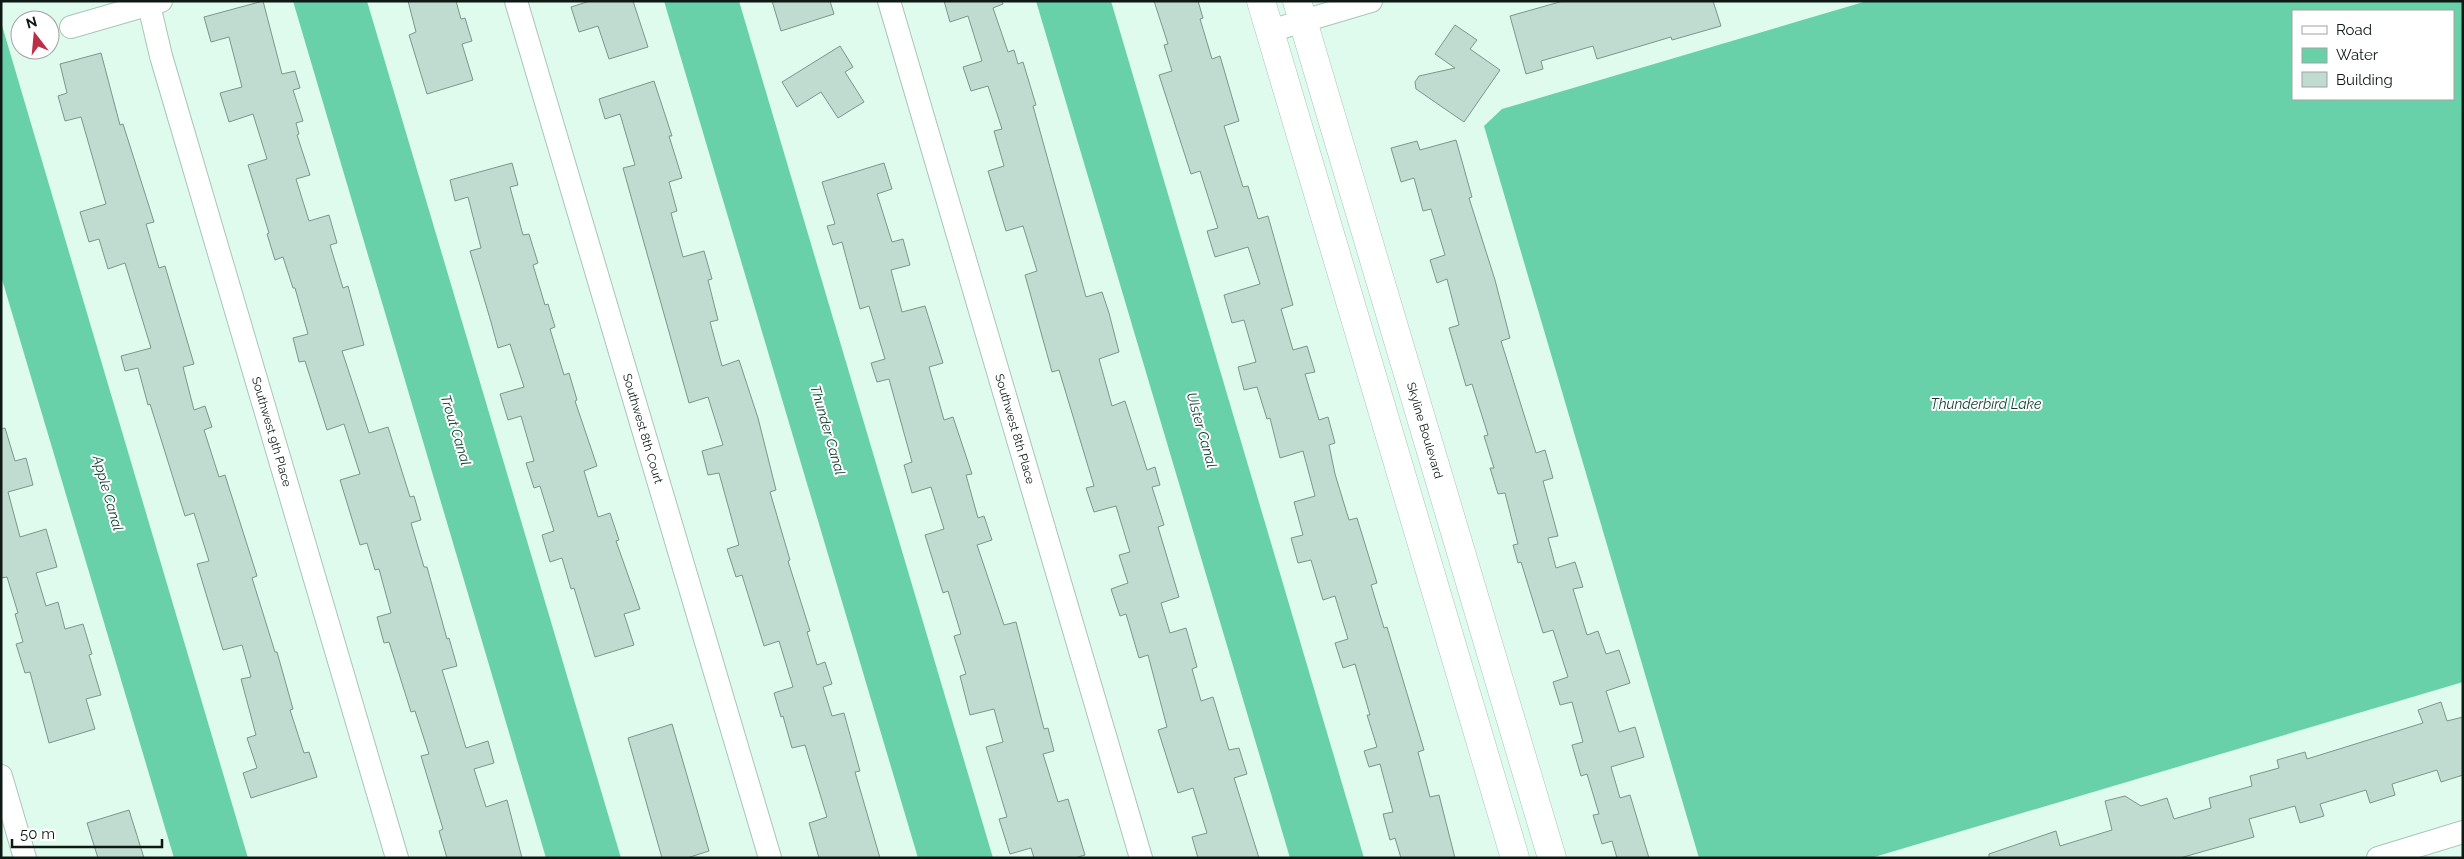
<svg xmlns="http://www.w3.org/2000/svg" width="2464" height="859" viewBox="0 0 2464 859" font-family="Raleway,sans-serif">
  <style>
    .water { fill: #68d1aa; fill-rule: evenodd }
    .building { fill: #c0dcd0; stroke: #7b968a }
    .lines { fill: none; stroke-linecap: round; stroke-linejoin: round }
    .street-casing { stroke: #a9c5b8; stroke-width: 24 }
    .secondary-casing { stroke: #a9c5b8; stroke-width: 29 }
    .street { stroke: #fff; stroke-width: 22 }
    .secondary { stroke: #fff; stroke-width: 28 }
    .labels { text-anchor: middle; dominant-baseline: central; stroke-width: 4; stroke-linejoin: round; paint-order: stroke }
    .street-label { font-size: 12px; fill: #0e1914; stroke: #fff }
    .water-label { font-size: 14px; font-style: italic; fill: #0c3c2c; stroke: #fff }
  </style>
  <rect width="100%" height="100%" fill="#defbee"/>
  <path class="water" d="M293,1H367L621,858H546Z
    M664,1H739L993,858H918Z
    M1036,1H1111L1364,858H1290Z
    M1867,1H2463V682L1871,858H1699L1484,126L1502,109ZM2453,11V99H2293V11Z
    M1,22L248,858H174L1,276Z"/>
  <path class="building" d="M263,1L282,74L295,71L300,88L293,90L303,121L296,123L299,134L297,135L310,175L296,179L309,221L329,215L337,243L330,245L343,288L348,286L364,345L342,351L369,433L388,427L410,497L414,496L421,520L411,523L424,567H427L447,639L449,638L457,666L442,670L451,699L466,748L488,741L494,763L474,769L486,807L507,800L522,858H447L439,831L443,829L421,756L429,754L415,711L411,712L389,642L384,643L377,617L391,613L379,569L375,570L367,543L360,545L340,480L360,474L344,424L327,430L305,361L299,362L293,338L308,334L295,288H293L283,257L275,260L267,234L269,233L248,165L267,159L253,114L229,122L220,93L242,87L229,37L211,42L204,17Z
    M408,1H456L461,19L465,18L472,41L462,44L473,80L427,94L409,35L416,32Z
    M590,1H633L648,47L609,59L598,26L579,32L571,7Z
    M772,1H830L834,14L781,31Z
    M944,1H1002L1003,4L993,8L1008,52L1014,50L1018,64L1023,62L1036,105L1033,106L1086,297L1102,292L1109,313L1119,352L1099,359L1112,406L1125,401L1147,470L1155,467L1160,485L1152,487L1164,525L1158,527L1179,597L1161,603L1170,633L1186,628L1197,667L1192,669L1201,701L1213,697L1229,750L1239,748L1247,774L1234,778L1259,858H1198L1192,837L1207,833L1193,788L1178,793L1158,730L1167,727L1148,655L1139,658L1126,614L1120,616L1111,589L1128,583L1119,555L1130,552L1116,506L1094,512L1086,488L1094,486L1059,370L1052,372L1025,275L1037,271L1023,226L1006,231L988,171L1004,166L994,131L1002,129L988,86L971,91L963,67L982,61L968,16L950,22Z
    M1154,1H1198L1203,18L1200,19L1212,59L1220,56L1239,121L1224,126L1243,187L1248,186L1258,219L1268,216L1293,305L1281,309L1293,350L1307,346L1315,372L1305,374L1319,420L1328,417L1335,443L1329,445L1335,474L1349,520L1357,518L1377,583L1371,585L1384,628L1387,627L1424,750L1418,752L1430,797L1439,795L1455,858H1401L1395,838L1390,840L1383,814L1393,812L1380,764L1369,767L1364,751L1377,747L1367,715H1370L1355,664L1343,668L1335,643L1348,639L1335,596L1323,600L1311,560L1298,563L1291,538L1303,535L1294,502L1315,496L1303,451L1280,458L1270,418L1267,419L1257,387L1244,390L1238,367L1256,362L1244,320L1232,323L1224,295L1260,284L1248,247L1215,257L1207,231L1218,228L1200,171L1191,174L1159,75L1172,71L1164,45L1168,44Z
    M1563,1H1713L1721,26L1672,40L1671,37L1597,59L1593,46L1541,61L1543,69L1526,74L1510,16Z
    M1455,25L1477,40L1470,49L1500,70L1464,122L1416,89L1415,82L1419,76L1455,68L1435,54Z
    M840,46L853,67L845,72L864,102L838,118L821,92L797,107L782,82Z
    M101,53L120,125L123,124L154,222L146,224L159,268L165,266L194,364L183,367L194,410L205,406L212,427L204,430L219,477L225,475L257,576L252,578L275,652H277L293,709L290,710L304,753L309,752L317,777L251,798L243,773L257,768L247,738L256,735L241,679L251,677L242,645L223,650L197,564L209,561L194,513L185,516L150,404L148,405L138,368L125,371L121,356L151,348L125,263L108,269L99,239L89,242L80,212L106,204L81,117L65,121L58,96L67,93L60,64Z
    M654,81L672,136H669L682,178L669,182L677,211L671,213L683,257L704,251L712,279L708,280L718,320L710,322L722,366L739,360L758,418L776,490L770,492L790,560L788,561L810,631L807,632L817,665L825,662L832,684L823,687L832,716L844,713L860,771L855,772L880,858H819L809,823L827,817L805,745L792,748L783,716L781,717L774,693L793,687L779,641L764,646L742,575L736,577L727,549L739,545L719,473L708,475L702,451L723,445L708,397L689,403L623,168L635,165L620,114L605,119L599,99Z
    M1456,140L1472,197L1469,198L1495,280L1510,338L1501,341L1536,453L1545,450L1553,478L1543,481L1558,536L1548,538L1556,568L1575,562L1583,587L1573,589L1587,635L1598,631L1606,654L1619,650L1630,683L1606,691L1619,732L1635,727L1644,757L1611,767L1620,798L1630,795L1649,858H1617L1612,841L1602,844L1593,815L1599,814L1587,774L1581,776L1572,745L1583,742L1572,702L1560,705L1553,682L1568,677L1553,630L1543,633L1521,562L1518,563L1513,545L1518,544L1505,493L1498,494L1490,468H1494L1484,436L1488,435L1472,384L1466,386L1449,328L1459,325L1447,279L1437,283L1430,260L1445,255L1431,209L1423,211L1414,178L1401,182L1391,148L1417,141L1420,150Z
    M512,163L518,185L510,187L523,235L529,234L538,263L533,265L545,305L548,304L555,327L550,329L564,375L569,373L577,400L575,401L597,466L584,471L598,517L610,513L619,540L616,541L640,609L624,614L634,645L595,657L574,588L571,589L562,558L550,562L542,535L554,531L540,486L534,488L526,463L534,461L521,416L508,420L500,394L524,387L510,344L498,348L491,322L470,251L481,248L468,197L455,201L450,180Z
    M884,163L892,189L877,194L892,242L903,239L910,265L891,270L902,312L925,306L943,363L929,367L944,420L953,417L972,474L966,475L978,518L984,516L992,540L977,545L1004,625L1016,622L1044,729L1048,728L1054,751L1043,754L1058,802L1068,799L1085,855L1075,858H1034L1031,848L1010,854L999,819L1007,817L986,747L1003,742L994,709L970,715L960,676L966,674L954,636L961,634L948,591L943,593L925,535L944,529L931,487L912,493L904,465L912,462L889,379L877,382L871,363L885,359L869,306L860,309L842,242L833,245L827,226L835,224L822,182Z
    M5,428L15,461L26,458L33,485L8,492L20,537L46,529L57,567L36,573L46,606L58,602L65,629L83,624L92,654L89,655L101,695L86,699L95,729L49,743L30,672L25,673L16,644L23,642L15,614L18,613L7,577L1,578V429Z
    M2441,702L2447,721L2463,717V775L2441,782L2437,770L2392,784L2395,795L2370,803L2366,790L2320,804L2324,816L2300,823L2295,806L2249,819L2254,837L2180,858H1989V854L2056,831L2060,846L2112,830L2105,801L2125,796L2141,806L2167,798L2174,819L2211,808L2209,798L2252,786L2250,776L2279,768L2277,760L2305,752L2307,759L2423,723L2418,710Z
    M672,724L709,851L687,858H662L628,738Z
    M129,810L144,858H98L87,823Z"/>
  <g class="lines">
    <defs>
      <g id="street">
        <path id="s1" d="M516,1L770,858"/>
        <path id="s2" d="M889,1L1141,858"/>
        <path id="s3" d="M149,5L161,56L397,858"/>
        <path d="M71,27L161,1"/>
        <path d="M1270,31L1371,1"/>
        <path d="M1,776L25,858"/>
        <path d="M2378,858L2463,832"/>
      </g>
      <g id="secondary">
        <path d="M1261,1L1515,858"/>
        <path id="s4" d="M1297,1L1552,858"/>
      </g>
    </defs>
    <use href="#street" class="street-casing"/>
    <use href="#secondary" class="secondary-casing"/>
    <use href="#street" class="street"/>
    <use href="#secondary" class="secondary"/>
  </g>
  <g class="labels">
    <g class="street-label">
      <text stroke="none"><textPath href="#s2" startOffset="446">Southwest 8th Place</textPath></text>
      <text stroke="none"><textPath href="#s1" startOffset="446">Southwest 8th Court</textPath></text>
      <text stroke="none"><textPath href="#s4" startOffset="448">Skyline Boulevard</textPath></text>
      <text stroke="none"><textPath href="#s3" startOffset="444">Southwest 9th Place</textPath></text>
    </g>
    <g class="water-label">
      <text x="1986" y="404">Thunderbird Lake</text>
      <text transform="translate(456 430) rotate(73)">Trout Canal</text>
      <text transform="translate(828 430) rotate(74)">Thunder Canal</text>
      <text transform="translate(1202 430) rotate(74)">Ulster Canal</text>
      <text transform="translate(108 493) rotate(74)">Apple Canal</text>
    </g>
  </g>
  <rect width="2464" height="859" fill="none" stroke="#0e1914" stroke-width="5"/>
  <rect x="2292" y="10" width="162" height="90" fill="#ffffff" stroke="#9fa3a1"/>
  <rect x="2302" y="26" width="25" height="8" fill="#ffffff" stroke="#9fa3a1"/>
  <text x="2336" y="35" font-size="15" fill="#0e1914">Road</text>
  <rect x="2302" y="48" width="25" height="15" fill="#68d1aa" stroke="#9fa3a1"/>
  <text x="2336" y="60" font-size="15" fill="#0e1914">Water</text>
  <rect x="2302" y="72" width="25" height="15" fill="#c0dcd0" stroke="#9fa3a1"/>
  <text x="2336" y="85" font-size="15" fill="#0e1914">Building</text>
  <g transform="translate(35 35) rotate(344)"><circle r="24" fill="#ffffff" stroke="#9fa3a1"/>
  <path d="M0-4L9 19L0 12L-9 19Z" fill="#bd2d46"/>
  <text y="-8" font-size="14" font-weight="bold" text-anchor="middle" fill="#0e1914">N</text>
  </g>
  <path d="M12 839v8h150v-8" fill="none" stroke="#0e1914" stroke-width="2.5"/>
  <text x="20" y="839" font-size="15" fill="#0e1914" stroke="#ffffff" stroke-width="4" paint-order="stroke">50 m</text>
</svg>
